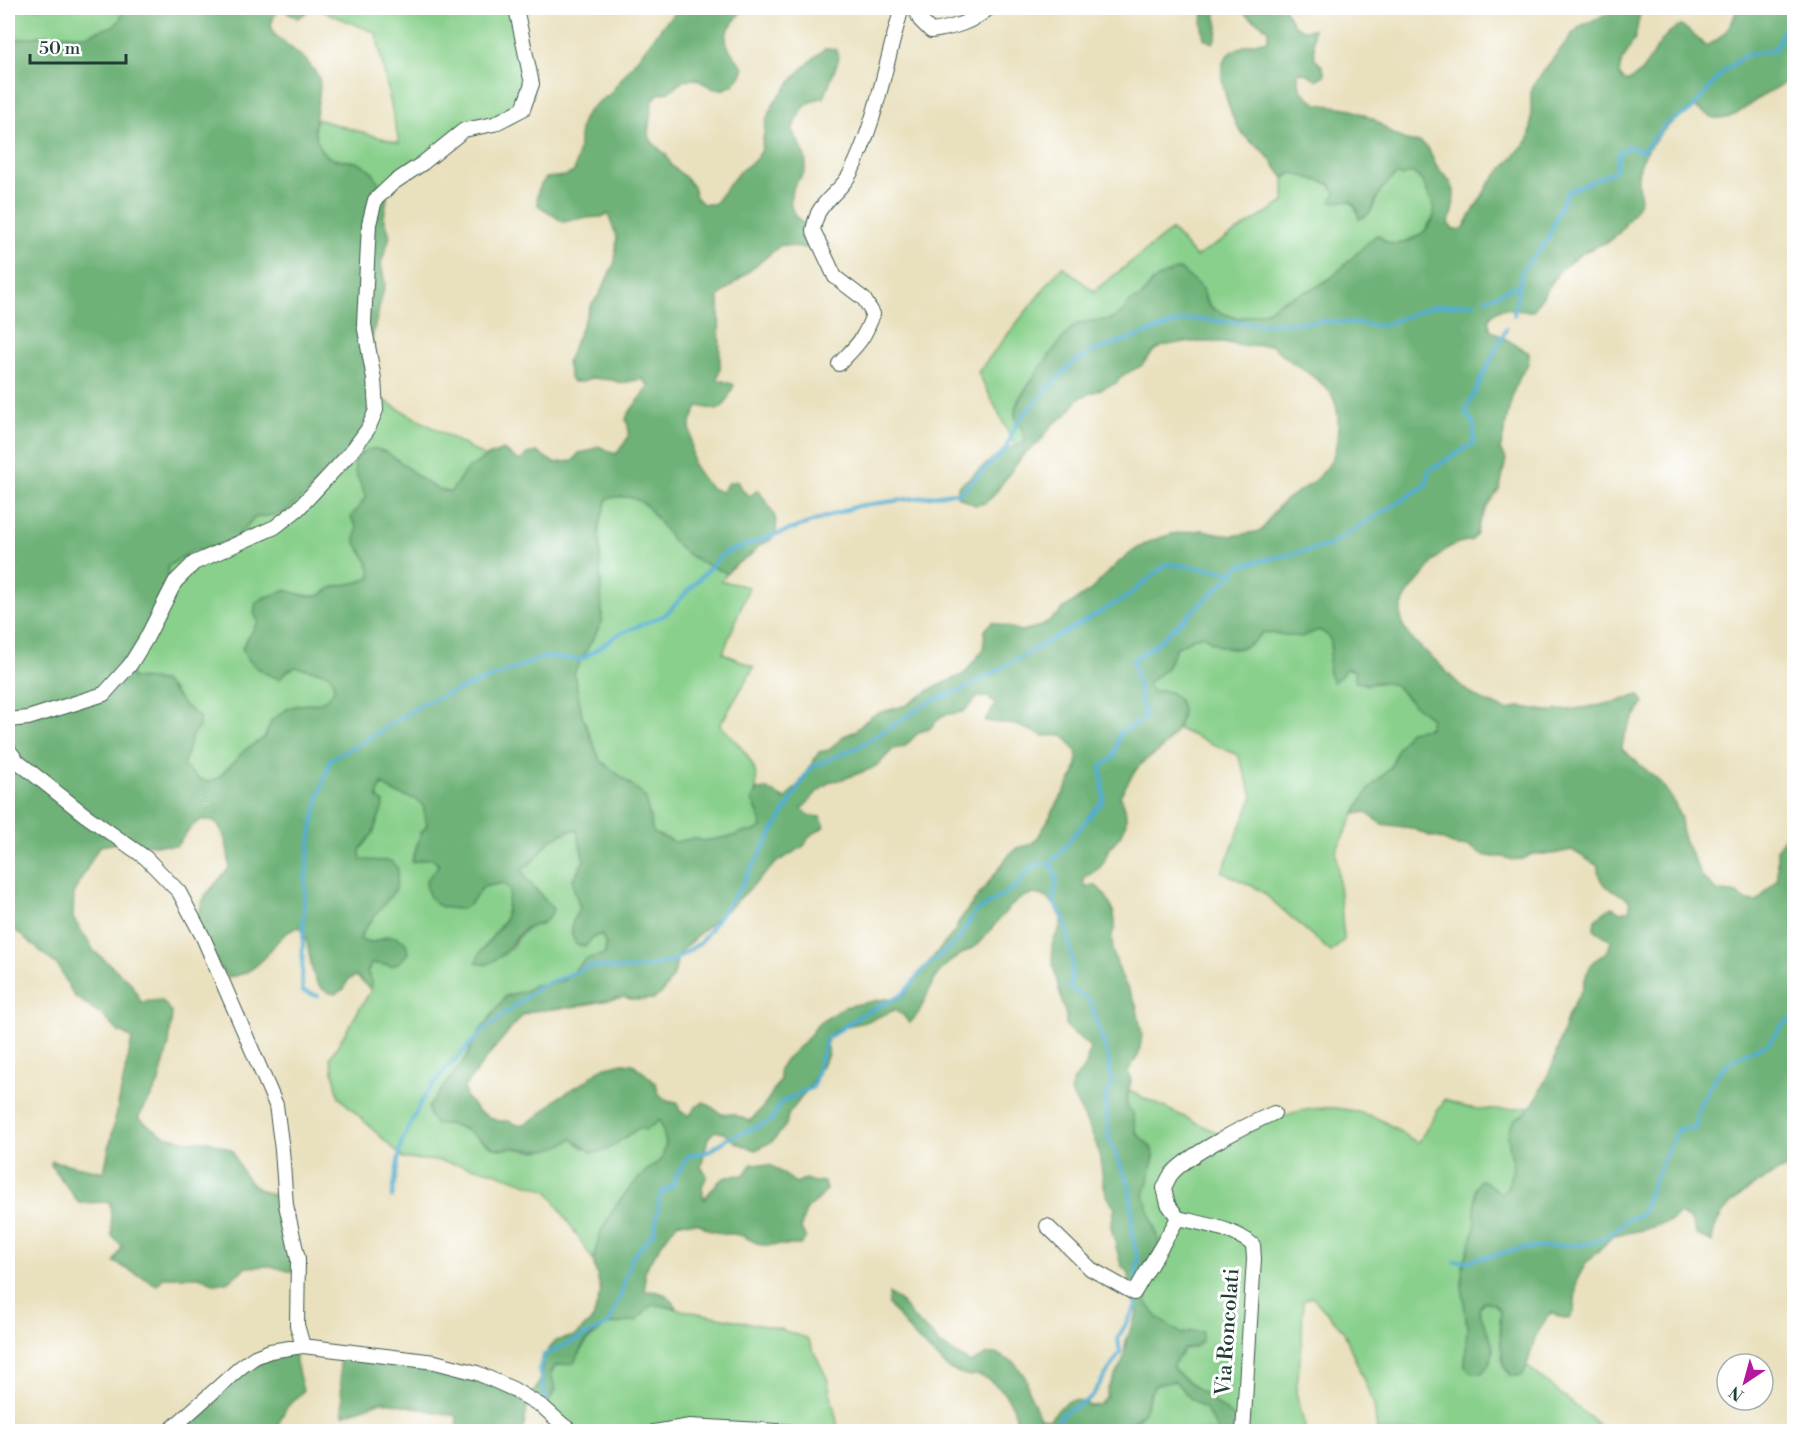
<svg xmlns="http://www.w3.org/2000/svg" width="1802" height="1439" viewBox="0 0 1802 1439" font-family="'Libre Bodoni',serif">
  <style>
    .green { fill: #89d08c; stroke: #548660; stroke-width: 1.5 }
    .forest { fill: #6eb278; stroke: #467856; stroke-width: 1.5; fill-rule: evenodd }
    .lines { fill: none; stroke-linecap: round; stroke-linejoin: round }
    .stream { stroke: #53aed1; stroke-width: 4 }
    .minor-casing { stroke: #3d5549; stroke-width: 16 }
    .minor { stroke: #fff; stroke-width: 14 }
    .labels { text-anchor: middle; dominant-baseline: central; stroke-width: 6; stroke-linejoin: round; paint-order: stroke }
    .street-label { font-size: 21px; fill: #1f3d34; stroke: #fff }
  </style>
  <rect width="100%" height="100%" fill="#fff"/>
  <filter id="ink" filterUnits="userSpaceOnUse"><feTurbulence type="fractalNoise" baseFrequency=".0167" numOctaves="2"/><feDisplacementMap in="SourceGraphic" scale="12" xChannelSelector="R" yChannelSelector="G"/><feConvolveMatrix kernelMatrix="1 2 1 2 8 2 1 2 1" color-interpolation-filters="sRGB"/></filter>
  <filter id="wash" filterUnits="userSpaceOnUse"><feTurbulence type="fractalNoise" baseFrequency=".008" numOctaves="4" result="noise"/><feDisplacementMap in="SourceGraphic" scale="24" xChannelSelector="R" yChannelSelector="G"/><feGaussianBlur stdDeviation="1.35" result="paint"/><feColorMatrix in="noise" values="0 0 0 0 0 0 0 0 0 0 0 0 0 0 0 0 0 1.4 0 .05"/><feComposite in="paint" operator="in"/></filter>
  <g filter="url(#wash)">
    <rect width="100%" height="100%" fill="#e9e0bd"/>
    <path class="green" d="M8,8H123C121,33 103,25 87,36C59,33 35,36 8,41Z
      M320,8H519L533,95L383,189C373,178 372,169 357,163C351,160 344,161 338,160C319,157 312,136 316,119L399,143L376,33L320,10Z
      M1412,172C1426,182 1431,197 1435,214L1423,234L1398,244L1388,243L1378,235L1375,236C1361,251 1347,265 1331,278C1318,289 1298,295 1281,301C1276,304 1271,309 1266,311C1240,322 1210,321 1203,289L1153,281L1141,297L1132,301L1119,316L1099,322L1079,323L1019,398C1009,420 1025,423 1025,443L1015,446L978,372L1062,266L1094,291L1172,230L1196,257L1284,202V178L1292,173L1330,184C1340,201 1355,196 1359,219C1373,213 1371,210 1377,197C1381,189 1389,181 1396,174L1402,176Z
      M379,398L486,457L465,471L451,492L439,491L418,477L361,453L354,462L356,474L366,497L351,517L357,528L355,541C362,554 371,562 372,577C360,584 347,583 334,587C327,590 322,597 313,597C303,596 293,592 284,590L275,595L264,597L258,622L242,648L280,678L287,671L296,667L327,673L333,680L334,690L328,698L319,704L299,705L289,708L272,720L264,738L246,750L218,778L209,782L199,779L183,766L192,735L198,727L199,717L183,704L171,688L153,679L133,678L127,670L166,576L168,566L193,550H203L240,533L254,518L284,513Z
      M620,496L632,498L646,504L679,548L704,563L727,573L721,581L749,587L723,653L754,667L720,725C739,744 768,771 752,799C755,809 761,817 762,827L753,832H743L734,836L703,841L694,838L675,843L653,833L645,799L639,791L600,760L582,715L574,673L602,622L599,526L607,499Z
      M1319,630L1328,634L1332,643L1329,673L1341,676L1346,668L1355,671L1365,685L1384,682L1394,685L1401,689L1407,699L1431,718L1429,727L1419,731L1398,748L1391,767L1370,788L1359,805L1336,851L1344,940L1331,952L1260,890L1222,872L1253,796L1238,755L1178,729L1182,710L1171,693L1162,690L1152,692L1148,683L1167,668L1176,648L1194,638L1203,635C1223,654 1247,654 1262,632L1301,637Z
      M382,784L395,793L415,799L423,805L427,825L421,833L412,861L432,858L470,904L483,887L503,883L510,890L505,920L480,953L477,962C485,960 498,959 505,954C519,940 520,927 542,924L541,894L526,879L522,870L537,857L550,840L567,831L577,830L584,861L573,879L574,889L580,908C573,918 571,925 572,936L592,938L601,934L606,944L605,954L586,959L564,980L555,983L534,985L526,991L506,996L475,1038L436,1125C459,1120 472,1135 491,1146C499,1151 504,1148 513,1148C519,1149 525,1151 532,1151C544,1152 561,1146 572,1139L583,1148L606,1150L639,1128L646,1129L661,1120L666,1143L662,1159L645,1172L617,1204L601,1231L593,1260L548,1191L491,1171L439,1161L404,1159L339,1097L330,1058L371,990L372,981L367,972L372,963L393,966L387,936C377,942 371,944 360,939L364,930L360,850L373,833L384,803L378,799V793Z
      M1129,1091L1233,1140C1280,1114 1319,1096 1374,1117C1389,1123 1404,1135 1418,1143L1445,1099C1473,1114 1500,1110 1531,1107L1524,1114L1515,1119L1508,1137L1513,1167L1508,1186L1501,1194L1486,1182L1475,1189V1228L1463,1267L1462,1286L1467,1326L1465,1367L1481,1319L1479,1309L1484,1301L1494,1304L1501,1311L1500,1330L1502,1340V1359L1505,1369L1512,1376L1522,1375L1527,1366L1606,1431H1377L1374,1405L1343,1330L1312,1297L1303,1301L1302,1343L1296,1393L1306,1431H1241L1237,1420L1175,1371L1172,1366L1184,1349L1194,1347L1192,1331L1182,1334L1158,1318L1146,1302L1147,1281L1157,1234L1144,1196L1154,1157L1151,1147L1136,1133L1133,1113L1128,1108L1126,1101Z
      M657,1303L666,1307L776,1328L807,1338L827,1378L839,1431H570L544,1413L555,1389L551,1373L555,1366L580,1354C586,1337 595,1337 606,1325C621,1325 639,1319 647,1306Z
      M1175,1381L1189,1397L1206,1409L1218,1431L1123,1432C1128,1426 1133,1424 1138,1419C1148,1410 1148,1396 1155,1385Z"/>
    <path class="forest" d="M123,8H187L200,11L209,8H309L307,12L298,18L280,8L274,16L271,25L274,34L307,61L319,77L320,87L314,129L320,149L327,156L336,160L356,162L365,166L373,173L387,198L384,217L390,236L381,264L385,284L372,338L379,398L344,460L284,513L254,518L233,540L203,550H193L168,566L167,607L128,670L133,678L163,681L183,704L199,717V727L192,736L183,766L199,779L209,782L218,778L246,749L264,738L272,720L289,708L299,705L319,703L328,698L334,690L333,680L327,673L296,667L287,671L280,679C264,675 247,663 242,648L258,622L254,613L256,602C265,596 274,596 284,590C293,592 303,596 313,596C322,597 326,590 334,587C347,583 360,584 371,577C371,562 362,554 355,541L357,528L351,517L366,497L356,474L354,462C359,456 364,449 373,449C396,448 421,490 451,492L465,471L486,457L503,450L520,461L528,454L537,452L554,463L573,461L579,453L589,451L598,446L616,454C626,442 633,435 626,419C631,406 642,399 649,386L642,379L622,383L612,380L592,378L583,382H573L570,378L567,361L591,305L599,295L615,262L617,238L608,214L601,217L582,218L563,222L538,205C536,193 538,187 546,178L565,176L574,172C576,163 579,153 579,144C579,118 586,109 609,95L666,22L681,8H744C722,37 718,38 744,68L740,77L733,85L724,89H714L696,79L685,80L668,92L658,94L652,102L648,133L652,142L667,156L671,165L686,178L693,187L696,197L703,204H714L739,172L755,160L761,152L766,120L775,101L801,70L824,49H836L839,58L824,98C807,98 797,116 792,130C798,142 809,156 805,170C803,176 797,180 794,186C785,204 794,221 811,228V239L808,248L781,245L719,296L720,370L717,379L734,385L725,404L717,410L698,406L690,424L693,465L705,482L713,489L722,492L728,483L738,481L742,490L750,496L758,490C767,503 786,524 771,539C768,543 763,543 759,546C757,548 755,551 753,553C743,562 737,561 727,573C711,566 690,559 678,546C654,523 650,487 607,499L599,526L602,622L574,673L582,715L600,760L639,791L646,799L653,833L675,842L694,838L703,841L734,836L743,832H753L762,827C761,816 755,809 752,799L757,790L767,789L785,799L799,784L819,752L829,750L844,736L854,732L869,718L878,713L907,705L933,688L964,674L983,650L985,630L992,622L1021,631L1041,626L1058,614L1065,607L1090,591L1119,562L1135,550L1153,540L1172,534L1202,530L1232,536L1261,531C1268,522 1272,512 1280,505C1288,496 1297,493 1306,487C1331,469 1337,456 1338,426C1338,413 1337,401 1329,391C1313,372 1289,364 1272,345L1242,346L1223,342H1184L1163,346L1154,351L1141,366L1123,375L1116,383L1079,398L1067,414L1051,426L1039,443L1023,455L993,496L985,503L975,505L957,496L958,487L1005,449L1025,443C1025,427 1013,422 1015,410C1016,399 1066,331 1076,325C1088,318 1108,324 1120,314C1124,311 1127,304 1132,301C1135,299 1138,299 1141,297C1145,294 1148,287 1152,283C1159,276 1170,271 1180,269L1203,289L1205,299L1210,308L1238,319L1267,311L1280,302L1314,288L1331,278L1375,236L1378,235C1381,237 1385,242 1389,243C1405,248 1430,232 1434,216C1436,209 1431,200 1428,194C1424,183 1421,178 1412,172L1402,176L1396,175C1389,181 1380,189 1377,198C1371,210 1373,213 1359,219L1357,209L1351,201L1331,202L1335,193L1330,184L1292,173L1284,178C1277,169 1271,160 1264,152C1257,146 1248,141 1243,134C1234,124 1230,109 1226,97C1213,53 1230,48 1268,40V30C1259,20 1247,19 1240,8H1284L1294,25L1303,30L1313,29L1315,59L1322,66L1325,75L1316,80L1308,74L1298,72V81L1302,91L1317,104L1347,108L1357,112L1375,120L1391,133L1410,142H1420L1428,148L1436,166L1450,181L1454,191L1453,212L1448,223L1453,230L1463,229L1489,184L1529,139L1531,129V90L1536,81L1573,33L1581,26L1609,13L1615,8H1641L1635,38L1621,64L1619,74L1626,82C1652,72 1655,34 1681,26L1690,31L1705,46C1721,41 1734,24 1737,8H1794V77C1784,85 1773,89 1762,96C1749,104 1736,118 1720,119C1710,119 1703,111 1694,107C1666,123 1626,161 1641,197L1638,206L1619,233L1611,240L1584,252L1560,270L1533,311C1514,312 1501,300 1488,320L1491,330L1529,353C1530,368 1522,369 1517,382C1508,404 1506,428 1500,450L1506,459L1500,488L1488,505L1479,523L1477,533L1471,541C1451,541 1439,554 1427,570C1417,583 1399,599 1401,617C1403,637 1421,646 1434,659C1454,679 1466,696 1495,705C1499,707 1504,710 1508,710C1511,710 1514,708 1517,707C1527,706 1539,711 1549,711C1578,710 1612,704 1639,695L1644,703C1634,718 1623,730 1622,749L1661,783L1673,800L1681,818V829L1684,839L1702,877L1717,891L1738,894L1747,901L1757,902L1777,879V848L1794,825V1163C1789,1168 1784,1169 1778,1172C1750,1187 1713,1208 1712,1243L1696,1234C1693,1223 1690,1218 1678,1214L1671,1221L1643,1230L1614,1235L1586,1263L1577,1280L1574,1310L1569,1319L1560,1317L1551,1312L1535,1337L1527,1366L1522,1375L1512,1376C1497,1360 1501,1331 1500,1311L1494,1304L1484,1301L1479,1309C1486,1337 1505,1347 1482,1373H1472L1465,1367L1467,1326L1462,1286L1463,1267L1475,1228V1189L1480,1180L1486,1182L1501,1194L1508,1186L1513,1167L1508,1137L1510,1127L1515,1119L1524,1114L1531,1107L1536,1099L1553,1064L1568,1015L1582,989L1588,970L1593,962L1608,951L1611,941L1594,929L1595,919L1612,907L1620,912L1630,910L1629,900C1615,889 1597,888 1598,866L1572,850L1553,854H1532L1523,859L1513,860L1504,857H1493L1483,855L1469,846H1458L1439,838L1429,836L1412,828L1382,824L1365,812L1356,814L1359,805L1370,788L1391,767L1398,748L1409,731L1429,728L1431,718C1424,712 1415,707 1409,700C1401,693 1399,685 1387,683C1376,680 1367,686 1355,682V671L1346,668L1341,676L1333,682C1332,679 1329,676 1329,673C1325,655 1342,641 1319,630L1301,637L1263,632C1246,654 1223,653 1203,635L1194,638L1176,648L1167,668L1148,683L1152,692C1161,690 1171,690 1177,698C1191,715 1171,740 1159,751C1153,756 1145,759 1140,765C1132,774 1126,785 1120,796C1127,808 1129,825 1120,836C1116,841 1110,846 1108,851C1105,857 1105,863 1099,868C1094,872 1089,874 1084,879L1085,888L1094,885C1106,892 1116,911 1115,926C1114,934 1113,928 1112,936C1111,941 1114,944 1112,950L1122,978L1136,1004L1142,1034L1139,1054L1128,1071L1131,1081L1126,1101L1128,1108L1133,1113L1136,1133L1151,1147L1154,1157L1144,1196L1159,1244L1147,1281L1146,1302L1158,1318L1182,1334L1192,1331L1202,1332V1341L1194,1347L1184,1349L1172,1366L1175,1371L1237,1420L1241,1431H1218L1205,1409L1189,1397L1175,1381L1155,1385L1150,1393L1144,1412L1123,1431H1016L1014,1408L1003,1391L988,1379L978,1375L968,1376L949,1369L913,1335L888,1304L889,1294L898,1299L917,1322L933,1335L938,1343L970,1363L988,1354H997L1015,1363L1027,1380L1028,1390L1040,1418L1050,1419C1063,1404 1070,1393 1090,1406L1099,1405L1106,1397L1108,1388L1123,1361L1126,1341L1137,1312L1129,1283V1273L1121,1265L1111,1227L1115,1207C1098,1190 1105,1162 1095,1141C1088,1124 1079,1107 1070,1091L1073,1081L1086,1066L1090,1047L1066,1026V1016C1061,994 1052,971 1052,949C1051,938 1063,930 1061,919C1060,912 1054,904 1049,900C1019,876 994,933 975,946C964,953 951,959 942,969C927,984 925,1012 909,1023L903,1015L894,1010C885,1014 877,1018 868,1021C847,1028 821,1024 828,1055L807,1090L788,1115L786,1125L773,1141L756,1150L737,1143L724,1133L715,1131L708,1138L701,1167L707,1175L702,1187L704,1199C720,1181 717,1176 744,1175L752,1163L772,1166L796,1183L805,1179L814,1182L824,1181L826,1190C815,1209 805,1199 801,1229L806,1237L801,1245H761L743,1236L734,1234H722L708,1229L698,1223L678,1222C672,1229 647,1264 645,1271C644,1277 646,1285 645,1291C660,1291 671,1294 676,1308C648,1304 656,1300 636,1321L606,1325L599,1332L590,1337L583,1345L574,1363L555,1366L551,1373L555,1389L544,1413L528,1403L523,1431H458L457,1416L382,1401L343,1415L339,1357L467,1372L528,1402L542,1378L543,1358L555,1341L575,1336L593,1319L601,1291L593,1260L601,1231L617,1204L630,1188L645,1172L662,1159L666,1143L660,1120L646,1130L639,1128L606,1150L593,1153L572,1139C548,1155 538,1149 513,1148C504,1148 499,1151 491,1146C472,1135 459,1120 436,1125L430,1117L428,1107L467,1057L475,1038L506,996L526,991L534,985L555,983L564,980L586,959L605,954L606,944L601,934L592,938L586,946L576,945C569,931 571,921 580,908L574,889L573,879L584,861L577,830L567,831L550,840L537,857L522,870C528,886 543,896 553,909C546,927 541,920 528,927C511,938 509,955 486,965L476,962L480,953L505,920L510,890L503,883L483,887L470,904L462,909C441,909 427,905 426,881L439,865L432,858L412,862L421,833L427,825L423,805L415,799L395,793L382,784L378,793V799L384,803L373,833L360,850L361,860L391,861L398,869L396,889L364,930L360,939C382,950 384,926 406,943L408,953L401,961L393,966L372,963L367,972L372,981L371,990L356,976L348,980L344,989L335,994C303,989 316,949 300,927C269,934 269,974 227,977L193,927L205,896L229,868C229,852 224,810 198,822C189,826 183,839 176,846L118,843L100,846L96,852L74,892L73,918L94,951L131,983L141,1002L161,1000L172,1012L169,1044L158,1085L138,1118L165,1136L187,1141H209L232,1150C244,1178 251,1192 283,1197L296,1273L270,1266L246,1267L229,1281L216,1284L199,1277H164L157,1285L114,1262L122,1247L112,1236L110,1202L79,1203L51,1165L52,1161L104,1172L132,1039L122,1032L120,1033L102,1015L74,996L58,966L8,924V446L10,432L8,415V41C35,36 59,33 87,36C103,25 121,33 123,8ZM978,697H988L996,704L985,721L1016,725L1044,736L1064,735L1077,753V763L1075,773L1037,839L1029,845L1017,848L1010,854L959,921L956,930L929,962L904,996L894,1000L884,999L844,1007L819,1023L807,1039L785,1060L779,1069L780,1080L764,1106L750,1121L732,1114H722L704,1102L696,1107L689,1116L680,1111L677,1103L667,1101L659,1094L656,1084L649,1077L633,1064L623,1063L602,1068L586,1081L559,1097L537,1117L527,1123L518,1125L508,1121H498L479,1112L466,1097L464,1087L496,1046L523,1015L533,1011L573,1007L624,997L634,1000L654,999L662,993L674,975L678,956L684,948L715,919L732,906L777,862L804,846L809,837L825,826L820,817L810,816L802,809L816,793L831,781L841,780L870,769L879,764L893,749L904,747L919,732L929,729L943,715L963,712Z
      M1203,8H1216C1213,24 1224,23 1213,43L1204,38L1202,28Z
      M292,1346L303,1391L286,1408L275,1431L167,1432L259,1355Z"/>
    <g class="lines">
      <path class="stream" d="M1486,299L1518,285
        M1514,315L1522,270L1548,240L1558,212L1567,192L1615,171L1619,153L1627,146L1643,151L1666,124L1690,111L1722,73L1745,55L1775,50L1786,24L1794,21
        M1051,863L1057,880L1053,900L1065,920L1073,965L1070,988L1090,1001L1109,1061L1112,1085L1105,1099L1109,1139L1130,1187L1133,1239L1138,1259L1136,1279
        M318,996L302,991C303,914 303,831 331,759L366,740L424,703L545,657L581,660L619,634L665,615L724,553L857,506L961,492L1005,450L1018,421L1071,364L1099,349L1189,319L1260,324L1328,321L1381,326L1431,307L1475,303
        M392,1197L401,1144L423,1098L445,1070L484,1030L542,985L566,976L589,966L623,969L646,968L673,961L700,943L740,888L810,768L864,744L928,703L966,688L1127,597L1167,564L1235,572
        M1455,1261H1468L1519,1249L1585,1244L1600,1241L1629,1219L1643,1213L1652,1184L1678,1129L1696,1128L1698,1109L1716,1075L1732,1060L1769,1043L1784,1023L1794,1018
        M547,1403L539,1370L544,1355L608,1325L621,1295L632,1257L654,1232L661,1193L674,1185L676,1176L689,1155L708,1152L727,1139L771,1121L782,1102L813,1087L826,1039L861,1015L902,995L925,967L957,942L975,912L1016,887L1032,865L1051,863L1104,799L1101,767L1114,757L1120,732L1145,719L1133,660L1159,642L1235,572L1238,566L1328,546L1426,485L1429,471L1474,443V424L1465,412L1506,329
        M1051,1432L1063,1413L1090,1399L1120,1353L1118,1338L1136,1306L1135,1295"/>
    </g>
  </g>
  <g filter="url(#ink)">
    <g class="lines">
      <defs>
        <path id="minor" d="M915,8L920,20L931,31C954,28 972,22 989,8
          M839,364C857,345 864,340 873,314L864,299L835,277L813,230C814,225 816,218 818,213C826,198 842,189 850,174C877,122 885,63 902,8
          M8,720L28,718L104,694L130,665L146,639L175,582L194,563L275,527L298,509L351,452L368,429L376,410L374,379L364,324L369,224L375,200L393,183L423,163L464,130L494,124L523,109L532,84L516,8
          M8,749L17,761L85,815L146,858L179,892L203,937L276,1105L282,1150L286,1205L298,1259L297,1325L303,1346
          M1178,1218C1203,1224 1233,1228 1253,1245L1254,1259L1243,1432
          M1047,1226L1091,1269L1134,1293L1178,1218L1168,1204L1164,1188C1166,1184 1168,1179 1170,1176C1184,1156 1251,1123 1274,1113
          M168,1432L241,1367L255,1357L270,1351L303,1346L435,1362L477,1373L513,1389L543,1407L563,1425L573,1432
          M654,1432L690,1426L795,1432"/>
      </defs>
      <use href="#minor" class="minor-casing"/>
      <use href="#minor" class="minor"/>
    </g>
  </g>
  <g class="labels">
    <g class="street-label">
      <text transform="translate(1228 1332) rotate(-86)">Via Roncolati</text>
    </g>
  </g>
  <rect width="1802" height="1439" fill="none" stroke="#fff" stroke-width="30"/>
  <g transform="translate(1745 1382) rotate(216)"><circle r="28" fill="#ffffff" stroke="#a5b1ae" stroke-width="1.5"/>
  <path d="M0-4.5L10 22L0 15L-10 22Z" fill="#b5179e"/>
  <text y="-9" font-size="16" font-weight="bold" text-anchor="middle" fill="#1f3d34">N</text>
  </g>
  <path d="M30 54v9h96v-9" fill="none" stroke="#1f3d34" stroke-width="3"/>
  <text x="39" y="54" font-size="18" fill="#1f3d34" stroke="#ffffff" stroke-width="4.5" paint-order="stroke">50 m</text>
</svg>
